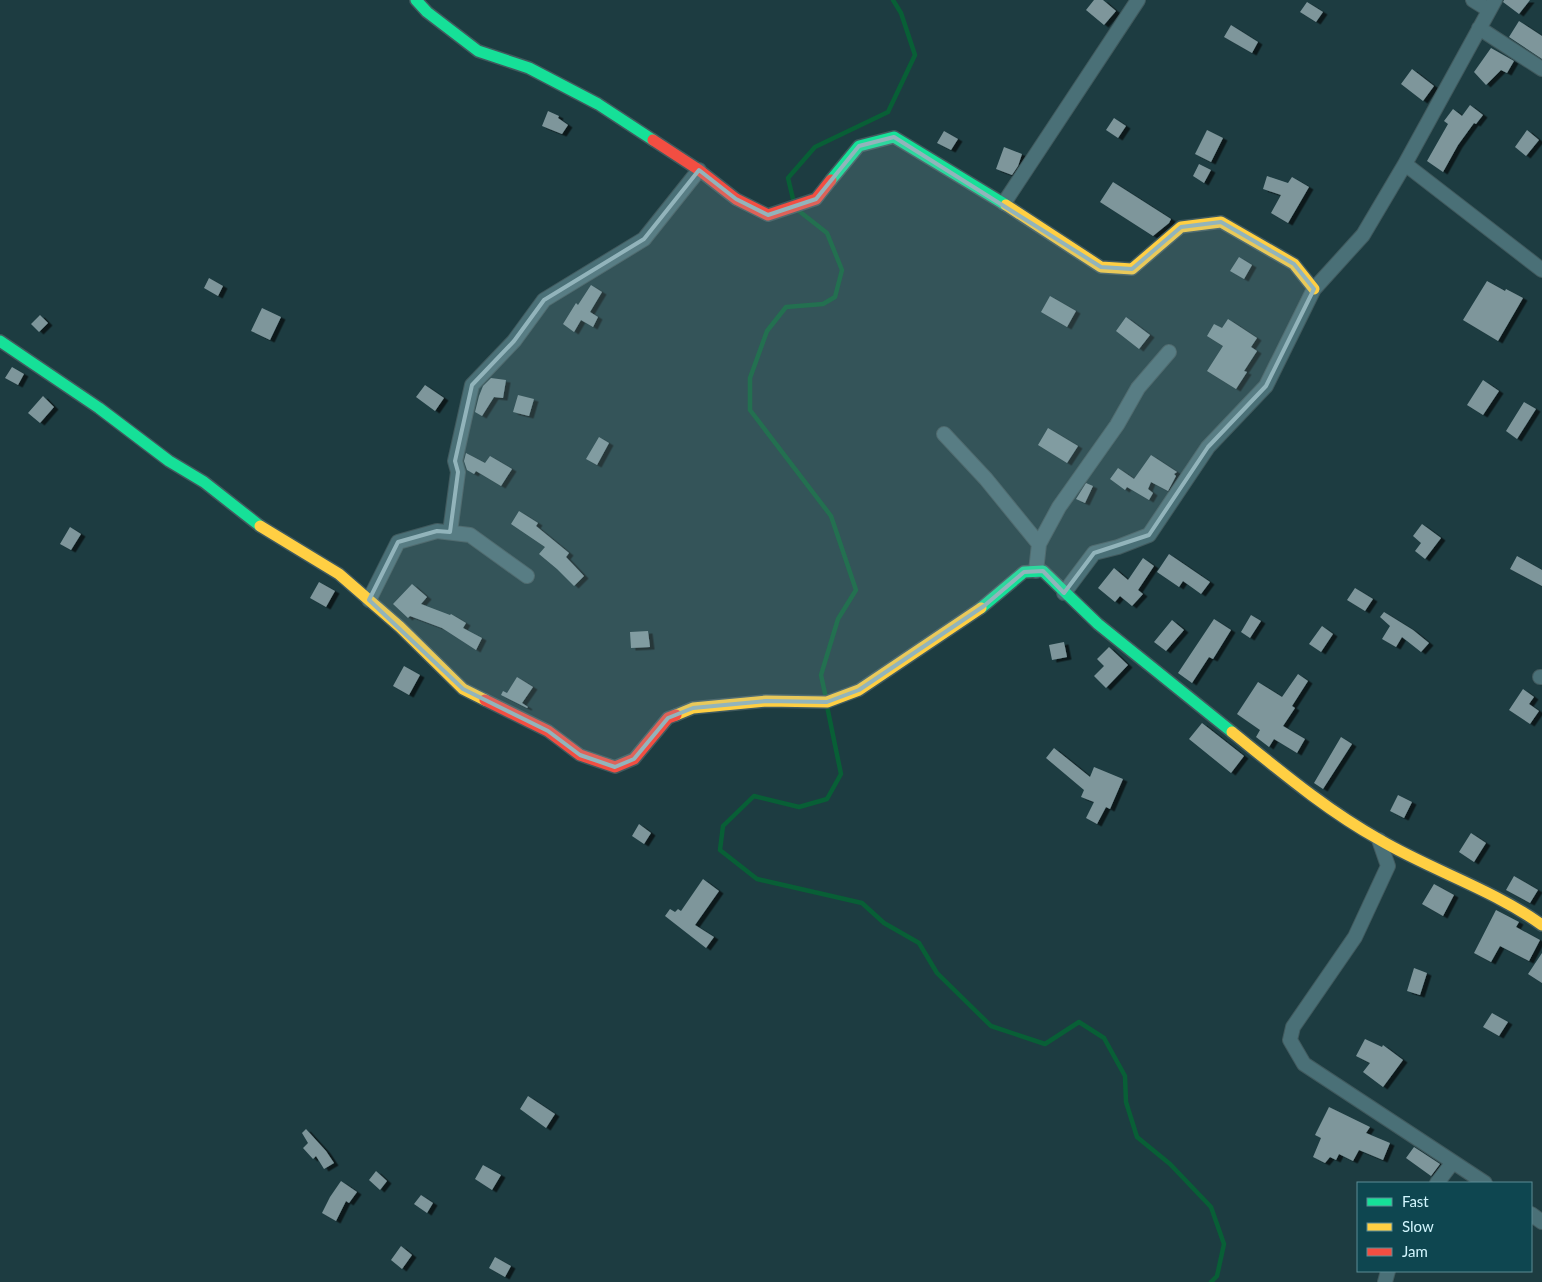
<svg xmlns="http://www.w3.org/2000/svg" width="1542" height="1282" viewBox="0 0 1542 1282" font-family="Lato,sans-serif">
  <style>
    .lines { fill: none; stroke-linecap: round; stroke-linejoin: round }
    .stream { stroke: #085f36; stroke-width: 4.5 }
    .building { fill: #7e969b; filter: url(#shadow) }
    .street-casing { stroke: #415a5e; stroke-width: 16 }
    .fast-casing { stroke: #415a5e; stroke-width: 14 }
    .slow-casing { stroke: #415a5e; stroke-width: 14 }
    .jam-casing { stroke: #415a5e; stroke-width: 14 }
    .street { stroke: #4a7077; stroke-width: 14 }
    .fast { stroke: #16e098; stroke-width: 11 }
    .slow { stroke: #ffcf43; stroke-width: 11 }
    .jam { stroke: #f24e42; stroke-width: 11 }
    .marked { fill: #92b4bb; fill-opacity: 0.2; stroke: #92b4bb; stroke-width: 4; stroke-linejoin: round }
  </style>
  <defs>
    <filter id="shadow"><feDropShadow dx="4.5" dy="2.5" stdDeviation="0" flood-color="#0009"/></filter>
  </defs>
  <rect width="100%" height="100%" fill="#1d3c41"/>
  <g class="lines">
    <path class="stream" d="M794,203L788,178L815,147L888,112L915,55L901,13L893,0
      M799,211L827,233L842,270L835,297L823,304L786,307L767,331L750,378V410L831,516L856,590L838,619L821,675L826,698
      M827,706L841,774L827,799L799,807L754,796L723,826L720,850L757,879L862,903L884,923L919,943L937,973L991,1026L1045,1044L1079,1022L1104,1038L1125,1076L1126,1102L1137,1137L1170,1164L1211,1207L1224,1244L1217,1276L1211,1282"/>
  </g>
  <path class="building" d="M1094,0H1103L1116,11L1104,25L1086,10Z
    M1504,0H1530L1519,14L1503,2Z
    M1307,2L1323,12L1316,22L1300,12Z
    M1519,21L1542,36V59L1509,37Z
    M1231,25L1258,42L1252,53L1224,37Z
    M1491,48L1514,61L1507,73L1501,70L1486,85L1474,72Z
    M1412,69L1434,86L1423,101L1401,84Z
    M1470,105L1483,115L1476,124L1474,123L1458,145L1443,172L1427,161L1448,124L1444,121L1453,109L1462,116Z
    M548,111L559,116L558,118L568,125L562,134L542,126Z
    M1114,118L1126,126L1118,138L1106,130Z
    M1207,130L1223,138L1211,162L1195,154Z
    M1527,130L1539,140L1526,156L1515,147Z
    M944,131L958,139L951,150L937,143Z
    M1004,147L1022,154L1018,166L1012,175L996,169Z
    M1199,164L1211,170L1204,183L1193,176Z
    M1267,176L1288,183L1292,177L1309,187L1288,223L1271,213L1281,195L1263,189Z
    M1113,182L1171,219L1169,223L1153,236L1100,202Z
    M1239,257L1252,265L1244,279L1230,271Z
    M209,278L223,286L218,296L204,288Z
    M1487,281L1505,291L1506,289L1523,298L1498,341L1463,320Z
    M591,285L602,292L590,312L598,317L593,327L581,320L574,332L563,324L576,303L578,305Z
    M1050,296L1076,311L1067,327L1041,312Z
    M262,308L281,317L270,340L251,331Z
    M40,315L48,323L39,332L31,324Z
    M1126,317L1150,335L1139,349L1116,331Z
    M1228,319L1257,338L1251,347L1257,351L1244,371L1247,372L1236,389L1207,371L1223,346L1207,336L1214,324L1222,328Z
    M12,367L24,374L18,385L5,378Z
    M491,378L506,380L503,398L494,397L482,416L475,412L479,396L483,386Z
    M1483,380L1499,391L1483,415L1467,405Z
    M425,385L444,398L435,411L416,397Z
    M518,395L534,399L529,416L513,412Z
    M43,396L54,407L40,423L28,413Z
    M1524,402L1536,409L1517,439L1506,431Z
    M1048,428L1078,446L1067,463L1038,445Z
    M599,437L609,443L597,465L586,459Z
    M466,453L485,463L490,456L512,469L501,486L476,471L474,474L467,470L464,461Z
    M1151,455L1177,472L1174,474L1176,476L1168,491L1151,482L1148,489L1153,493L1149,500L1127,487L1125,490L1110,479L1118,468L1134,479Z
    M1086,483L1093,486L1085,503L1076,499Z
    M519,511L538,523L536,526L569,553L566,557L584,576L574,586L557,569L539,554L545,547L511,524Z
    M1422,524L1441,538L1425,559L1415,551L1421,543L1413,536Z
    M70,527L81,534L71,550L60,544Z
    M1169,554L1210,582L1201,594L1183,581L1179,587L1157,572Z
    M1517,556L1542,570V586L1510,569Z
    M1143,558L1154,566L1138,590L1143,594L1132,606L1120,596L1115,602L1098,588L1114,568L1128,580Z
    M319,582L335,591L326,607L310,598Z
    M412,584L427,597L421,604L450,615L451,614L466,623L463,628L482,638L476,650L442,628L410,616L408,618L393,604Z
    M1355,588L1373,599L1365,611L1347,600Z
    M1384,612L1413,630L1429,643L1421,652L1402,637L1396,647L1382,639L1390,626L1380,617Z
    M1251,615L1261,621L1250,638L1241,632Z
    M1214,619L1231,630L1213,659L1209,657L1192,683L1178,673Z
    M1172,620L1184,630L1166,651L1154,642Z
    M1322,626L1333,634L1321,652L1309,644Z
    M648,631L650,647L631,648L630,632Z
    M1064,642L1067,657L1052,660L1049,645Z
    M1109,647L1128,665L1106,688L1094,676L1104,666L1097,659Z
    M404,666L420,675L409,695L393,686Z
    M1298,674L1308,681L1292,706L1295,708L1283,726L1305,739L1297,753L1274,739L1269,747L1256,737L1260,730L1237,714L1258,682L1282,697Z
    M517,677L533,687L522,703L528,707L527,708L501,695L503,691L507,693Z
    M1523,689L1534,697L1529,704L1539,711L1530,724L1509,710Z
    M1202,723L1244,756L1231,773L1189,739Z
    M1341,737L1352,744L1323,789L1314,783Z
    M1054,748L1090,777L1094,767L1123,779L1110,809L1106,807L1097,824L1086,818L1094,802L1081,797L1084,790L1046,758Z
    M1398,795L1412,802L1404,818L1390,811Z
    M639,824L651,833L644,844L632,836Z
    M1471,833L1486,843L1474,862L1459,852Z
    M1514,876L1538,890L1530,903L1506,890Z
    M703,879L719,891L695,925L714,937L706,948L665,916L670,909L675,912L678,909L681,911Z
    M1434,884L1454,895L1443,916L1422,904Z
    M1496,910L1519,922L1516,927L1540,940L1529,961L1500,946L1491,962L1474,953Z
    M1542,953V983L1528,974Z
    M1414,968L1427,973L1420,995L1407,991Z
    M1492,1013L1508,1022L1499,1036L1483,1027Z
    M1365,1039L1382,1047L1383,1045L1403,1060L1383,1087L1363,1072L1370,1063L1356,1056Z
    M528,1096L555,1114L546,1128L520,1109Z
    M1329,1107L1370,1127L1366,1133L1390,1143L1383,1160L1359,1150L1353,1161L1339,1154L1336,1160L1330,1157L1325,1163L1313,1157L1321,1138L1315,1135Z
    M306,1129L326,1151L334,1163L324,1169L316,1156L313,1159L303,1148L308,1143L302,1133Z
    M1414,1147L1440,1164L1431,1176L1406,1158Z
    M483,1165L501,1175L492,1190L475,1179Z
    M376,1171L387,1181L380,1190L369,1180Z
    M341,1181L357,1192L349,1203L346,1201L336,1221L322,1213L330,1197Z
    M421,1195L433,1203L427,1213L414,1204Z
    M401,1246L412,1255L402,1269L391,1260Z
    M495,1257L511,1266L505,1277L489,1268Z"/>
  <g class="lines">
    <defs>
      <path id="street" d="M1473,0L1489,10
        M1479,28L1542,69
        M1405,164L1542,270
        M1004,203L1138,0
        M944,434L986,479L1039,544
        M450,532L458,472L455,461L472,385L514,341L544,300L644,239L699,170
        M1036,571L1039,544L1059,507L1117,425L1138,388L1169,352
        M1064,593L1094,553L1118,547L1149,535L1208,447L1266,386L1314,289L1363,235L1405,164L1495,0
        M369,600L398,542L437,531L470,535L527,576
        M1540,677H1542
        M1379,840L1388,866L1355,937L1293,1027L1290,1040L1304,1064L1485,1183
        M1437,1183L1453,1162
        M1531,1214L1542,1222
        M1385,1282L1388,1271"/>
      <path id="fast" d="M416,0L427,12L478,51L529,68L598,104L653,140
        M831,180L859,146L894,137L1006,205
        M0,341L99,408L169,461L204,482L260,526
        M981,608L1024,572L1043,571L1098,624L1232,732"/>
      <path id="slow" d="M1006,205L1101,267L1132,269L1181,227L1221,222L1294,264L1314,289
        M260,526L339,574L400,627L463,689L485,700
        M676,715L693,708L766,701L827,702L859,690L981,608
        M1232,732C1279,770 1326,810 1380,840C1433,871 1492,889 1542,925"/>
      <path id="jam" d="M653,140L699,170L736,199L768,215L816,199L831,180
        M485,700L548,731L580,755L615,767L634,759L668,718L676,715"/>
    </defs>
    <use href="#street" class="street-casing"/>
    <use href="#fast" class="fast-casing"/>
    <use href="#slow" class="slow-casing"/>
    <use href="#jam" class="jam-casing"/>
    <use href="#street" class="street"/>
    <use href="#fast" class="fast"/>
    <use href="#slow" class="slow"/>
    <use href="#jam" class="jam"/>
  </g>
  <path class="marked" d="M894,137L1101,267L1132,269L1181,227L1221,222L1294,264L1314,289L1266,386L1208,447L1149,535L1094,553L1064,593L1043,571L1024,572L984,606L859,690L827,702L766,701L693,708L668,718L634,759L615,767L580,755L548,731L463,689L369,600L398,542L437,531L450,532L458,472L455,461L472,385L514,341L544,300L644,239L699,170L736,199L768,215L816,199L859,146Z"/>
  <rect x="1357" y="1182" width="175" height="90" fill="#0e4650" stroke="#5c8c95"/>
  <rect x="1367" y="1198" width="25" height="8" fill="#16e098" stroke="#5c8c95"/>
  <text x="1402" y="1207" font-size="15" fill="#d1f5fd">Fast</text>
  <rect x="1367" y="1223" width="25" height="8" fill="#ffcf43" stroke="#5c8c95"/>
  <text x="1402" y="1232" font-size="15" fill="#d1f5fd">Slow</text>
  <rect x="1367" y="1248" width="25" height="8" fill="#f24e42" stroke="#5c8c95"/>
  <text x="1402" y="1257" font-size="15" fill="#d1f5fd">Jam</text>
</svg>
